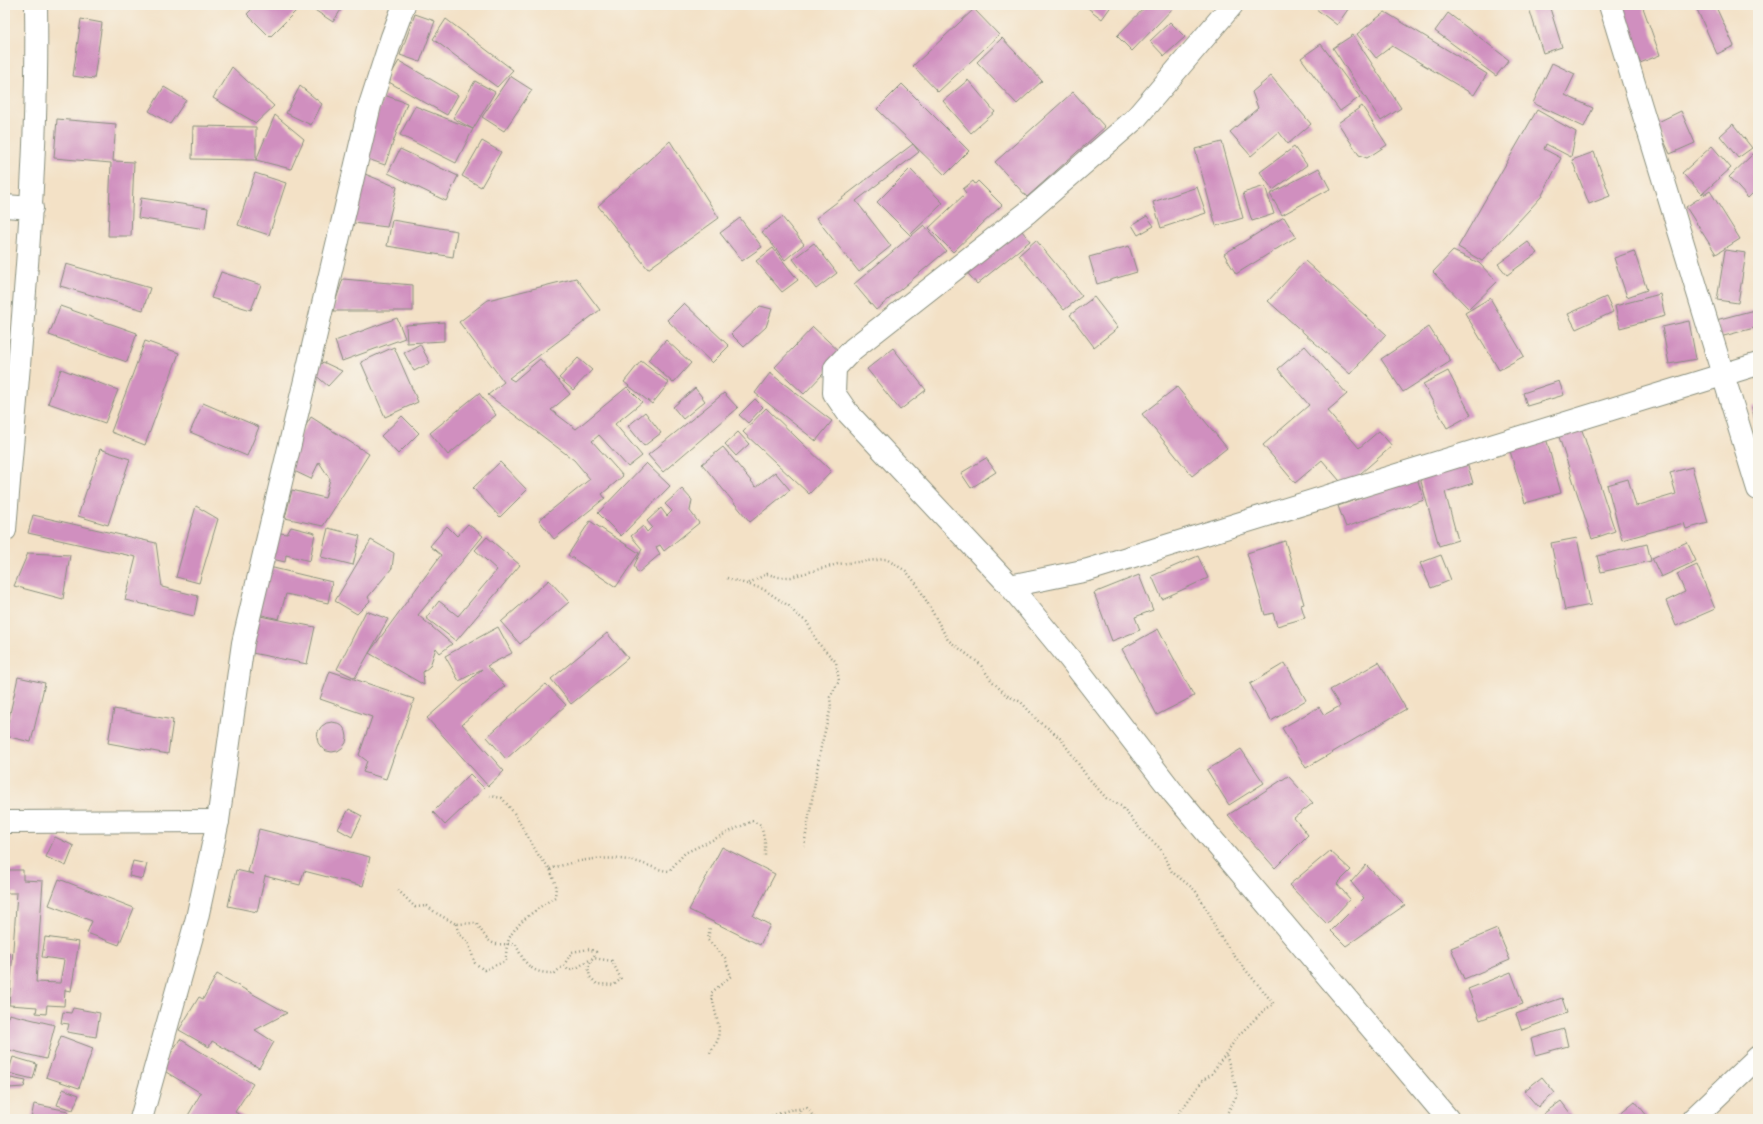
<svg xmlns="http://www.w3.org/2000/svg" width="1763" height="1124" viewBox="0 0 1763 1124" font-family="Kalam,sans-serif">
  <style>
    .building { fill: #d08fbf }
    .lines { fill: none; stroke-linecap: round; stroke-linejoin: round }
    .street-casing { stroke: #898f7d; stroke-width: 24 }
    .secondary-casing { stroke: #898f7d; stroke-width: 24 }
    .primary-casing { stroke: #898f7d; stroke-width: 24 }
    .path { stroke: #898f7d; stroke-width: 2.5; stroke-dasharray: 1 3; stroke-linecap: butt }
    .street { stroke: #fff; stroke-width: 22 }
    .secondary { stroke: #fff; stroke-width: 22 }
    .primary { stroke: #fff; stroke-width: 22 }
  </style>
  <rect width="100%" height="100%" fill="#f7f3e8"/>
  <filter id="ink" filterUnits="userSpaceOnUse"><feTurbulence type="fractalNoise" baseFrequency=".025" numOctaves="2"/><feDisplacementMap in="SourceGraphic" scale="8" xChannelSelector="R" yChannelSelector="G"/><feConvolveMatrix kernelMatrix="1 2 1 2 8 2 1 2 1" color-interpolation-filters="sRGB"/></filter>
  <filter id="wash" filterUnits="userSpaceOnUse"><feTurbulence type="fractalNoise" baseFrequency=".012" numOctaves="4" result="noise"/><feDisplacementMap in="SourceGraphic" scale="16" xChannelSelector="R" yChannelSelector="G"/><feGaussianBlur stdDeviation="0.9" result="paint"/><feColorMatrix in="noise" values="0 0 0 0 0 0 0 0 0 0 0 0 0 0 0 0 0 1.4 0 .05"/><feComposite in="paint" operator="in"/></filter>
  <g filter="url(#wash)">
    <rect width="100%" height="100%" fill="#f3e1c6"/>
    <g id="blocks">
      <path class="building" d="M256,5H300L301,6L270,37L247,14Z
        M307,5H344L333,22Z
        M1084,5H1112L1102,19Z
        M1147,5H1176L1132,51L1117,36Z
        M1311,5H1351L1337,25Z
        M1538,5H1549L1562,47L1543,53L1529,8Z
        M1619,5H1642L1660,55L1640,63Z
        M1695,5H1715L1734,46L1717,54Z
        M974,9L999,35L938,92L913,66Z
        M1385,12L1487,74L1474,95L1392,46L1376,58L1357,34Z
        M1448,13L1509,60L1496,76L1435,31Z
        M415,14L435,21L420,62L400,55Z
        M81,19L102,23L94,79L73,76Z
        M446,19L513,70L497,87L433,39Z
        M1170,22L1185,37L1164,56L1150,41Z
        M1353,35L1401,108L1381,121L1333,48Z
        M1002,38L1042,81L1017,104L977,62Z
        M1321,44L1360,97L1340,111L1301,58Z
        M399,61L458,95L447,115L387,81Z
        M1552,63L1575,74L1565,95L1593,108L1584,127L1533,103Z
        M232,67L274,106L256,123L213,98Z
        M510,76L532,90L504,131L482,117Z
        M1271,76L1311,124L1288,144L1279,132L1251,156L1230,132L1258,108L1252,92Z
        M968,80L995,112L971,133L943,101Z
        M475,81L495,92L473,129L453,118Z
        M902,84L969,151L945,175L913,144L919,152L856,201L891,246L859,272L816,218L913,144L877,109Z
        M300,86L322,104L311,125L286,113Z
        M164,87L186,100L170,124L149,111Z
        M1073,92L1105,127L1027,197L995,162Z
        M384,95L407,103L385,165L362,157Z
        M415,106L473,129L456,163L400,135Z
        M1362,106L1387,145L1367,158L1359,155L1338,123Z
        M1537,110L1576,132L1571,157L1546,144L1544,149L1561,158L1541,197L1482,261L1458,247Z
        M1681,111L1695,143L1670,154L1656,123Z
        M275,115L304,139L291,169L256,160Z
        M57,119L116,124L113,161L134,162L131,236H108L111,163L54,158Z
        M1733,124L1752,148L1738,158L1720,136Z
        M193,126L256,127V160L192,159Z
        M482,141L501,152L481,187L462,176Z
        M670,141L719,218L648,269L598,206Z
        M1222,142L1243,218L1216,226L1195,149Z
        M1712,146L1731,168L1702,194L1682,173Z
        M1294,147L1307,165L1273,190L1260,172Z
        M400,149L458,176L446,201L388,173Z
        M1594,152L1610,196L1589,204L1572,160Z
        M1754,153L1758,158V188L1748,198L1729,177Z
        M1319,168L1330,189L1282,215L1270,194Z
        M910,169L943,203L910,235L877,202Z
        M255,173L286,183L269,235L238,225Z
        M365,174L397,187L387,227L346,222Z
        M973,181L975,184L978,181L1002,205L953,252L929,228L966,193L963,189Z
        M1265,186L1274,214L1252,221L1243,193Z
        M1197,187L1206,213L1161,228L1153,202Z
        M1710,191L1740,239L1716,254L1686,207Z
        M141,198L208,208L205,229L138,218Z
        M1147,216L1154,226L1138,235L1132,225Z
        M782,217L804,244L785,260L762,232Z
        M1284,217L1296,237L1236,274L1224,254Z
        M740,218L762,247L742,261L720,233Z
        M392,220L457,231L453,257L387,246Z
        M924,225L946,251L876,310L854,284Z
        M1018,226L1030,241L977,284L965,270Z
        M1036,240L1082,296L1064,310L1019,255Z
        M1528,242L1537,253L1507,275L1498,264Z
        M814,243L837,273L816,289L793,259Z
        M1129,246L1137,272L1097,284L1089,257Z
        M773,248L798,280L782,292L756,261Z
        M1725,250L1746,253L1738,303L1717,300Z
        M1453,251L1479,263L1497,282L1469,309L1433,272Z
        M1634,251L1647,290L1627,297L1614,258Z
        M1305,261L1386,334L1350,374L1268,301Z
        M66,264L150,288L143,310L60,286Z
        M221,272L261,285L251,310L211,298Z
        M576,278L600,310L509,378L514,381L540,359L570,394L551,410L576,429L627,387L642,402L615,424L642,456L628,467L599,435L592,441L623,476L602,494L605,498L554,539L539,520L590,479L574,460L488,395L504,382L459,322L488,300Z
        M343,279L413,285V311H332Z
        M1660,294L1665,316L1620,328L1615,306Z
        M1094,297L1118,328L1094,347L1070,315Z
        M1606,297L1613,312L1576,329L1568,314Z
        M1490,298L1524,356L1499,370L1465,313Z
        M684,303L729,346L712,363L667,320Z
        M60,306L137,333L127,362L49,335Z
        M760,306L772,309L766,327L744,347L731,334Z
        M1758,309V335L1756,336L1754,328L1720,337L1716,320Z
        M397,318L405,338L342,361L335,341Z
        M1689,321L1696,359L1669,364L1662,327Z
        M444,322V341L407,343L406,325Z
        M813,327L842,354L804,394L775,367Z
        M1429,327L1451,361L1403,392L1381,359Z
        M666,340L691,363L673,383L648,360Z
        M145,341L179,353L145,445L111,432Z
        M420,344L430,363L414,371L404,353Z
        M1305,346L1347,394L1327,411L1359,448L1379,431L1392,446L1345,487L1322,460L1295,483L1263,445L1309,405L1278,369Z
        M394,347L418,402L385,417L361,362Z
        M893,348L926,390L900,410L867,369Z
        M578,358L592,370L573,390L559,378Z
        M641,361L669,383L652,404L624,382Z
        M323,362L342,371L328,386L313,373Z
        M61,369L118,390L105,423L48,403Z
        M1448,371L1471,415L1447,428L1423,384Z
        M770,373L832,421L816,441L755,393Z
        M1559,381L1564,395L1527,406L1523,393Z
        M1177,387L1227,448L1192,476L1142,414Z
        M695,388L705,401L683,419L673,407Z
        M479,393L496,415L448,455L430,433Z
        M724,393L738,408L663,472L648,455Z
        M755,399L763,407L748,423L739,415Z
        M203,403L259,427L247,456L190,432Z
        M1758,405V431H1757L1752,407Z
        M766,408L831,471L809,494L743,432Z
        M645,412L661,433L644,446L628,426Z
        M402,416L419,433L398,454L381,436Z
        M311,417L369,454L323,526L285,518L292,490L325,498L330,479L319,462L311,479L292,470V448Z
        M1581,427L1615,531L1592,539L1558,434Z
        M738,432L749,444L736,456L725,444Z
        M1545,434L1561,493L1525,503L1508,444Z
        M723,447L756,487L775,472L790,490L750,522L702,464Z
        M100,449L130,459L108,525L78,516Z
        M986,458L996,472L971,488L961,473Z
        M500,462L527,490L500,517L473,488Z
        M646,463L670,486L621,536L598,513Z
        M1467,463L1473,483L1445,492L1458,540L1439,546L1420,478Z
        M1692,467L1708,523L1686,529L1684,523L1622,540L1607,485L1628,479L1636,506L1676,494L1670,473Z
        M1417,478L1424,500L1346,527L1338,506Z
        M682,489L692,500L690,511L699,523L664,551L660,545L656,547L660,554L638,573L634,566L642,549L631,536L643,526L647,532L652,527L647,521L661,508L667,516L672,511L665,504Z
        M196,506L218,519L199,583L176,577Z
        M33,515L156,543L162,587L198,596L194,616L125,600L136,557L28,533Z
        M590,521L639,553L616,587L568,555Z
        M468,524L483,536L418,615L452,644L440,653L436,648L430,666L423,672L424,685L369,653L441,555L430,546L447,526L457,536Z
        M291,527L315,533L310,561L286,555L285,562L268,558L273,532L287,534Z
        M328,528L360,536L353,565L321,557Z
        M487,537L520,565L456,641L426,618L439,601L458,616L497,570L475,550Z
        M1577,538L1591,605L1565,610L1551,543Z
        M371,540L394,553L392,568L368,597L370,601L357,614L335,601Z
        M1285,541L1304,604L1301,605L1305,618L1277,626L1273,613L1265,615L1247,553Z
        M1687,542L1696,561L1661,577L1652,558Z
        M1647,544L1651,561L1601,572L1597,556Z
        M28,553L70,555L63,599L14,586Z
        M1441,555L1451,580L1431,588L1420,563Z
        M1198,556L1208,578L1162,599L1152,576Z
        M1697,565L1715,609L1676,626L1666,601L1685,592L1677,574Z
        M265,566L332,582L328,603L286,594L279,619L254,613Z
        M1139,575L1153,610L1135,617L1140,630L1112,641L1094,593Z
        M549,580L569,602L520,644L501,622Z
        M366,611L388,619L355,678L337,669Z
        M255,615L315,627L307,664L247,652Z
        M498,627L512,653L487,666L505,686L462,724L504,771L488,786L427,718L482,669L459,681L445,656Z
        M1158,629L1194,696L1157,715L1122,649Z
        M607,633L628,658L571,704L551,679Z
        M1379,662L1406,709L1306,768L1282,728L1319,707L1324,715L1340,706L1330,690Z
        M1285,663L1306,700L1271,721L1250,684Z
        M330,671L414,699L386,779L363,772L367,761L359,755L372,717L320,699Z
        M18,677L45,683L31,742L5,736Z
        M546,684L566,705L506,759L487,737Z
        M114,709L173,720L168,754L108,743Z
        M317 737a15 15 0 1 1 30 0a15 15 0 1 1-30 0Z
        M1241,749L1264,783L1229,805L1207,770Z
        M470,774L484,788L445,825L433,812Z
        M1288,776L1313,803L1294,818L1308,835L1275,868L1228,815Z
        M349,809L362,816L352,837L338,829Z
        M259,829L370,857L363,886L304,871L300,885L265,876L257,912L228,906L236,870L253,874L248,872Z
        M55,837L74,846L66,866L46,857Z
        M722,847L775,874L753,916L770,925L760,945L689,910Z
        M1330,851L1351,870L1337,884L1350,899L1327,924L1289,885Z
        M133,861L147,864L143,879L129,876Z
        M1366,865L1405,905L1346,946L1331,931L1364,898L1351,882Z
        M6,870H23V880L43,881L36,982L60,983L64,960L42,957L45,937L79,942L71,991L65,990L64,1006L47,1005L46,1014L36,1013L37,1007L9,1005L17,893H5Z
        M59,879L134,908L119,945L87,933L92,921L49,905Z
        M1497,929L1510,960L1464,979L1451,948Z
        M5,953L10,954L7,974H5Z
        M1511,972L1523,1004L1480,1020L1468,989Z
        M217,974L287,1013L255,1030L274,1042L259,1068L212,1041L209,1047L179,1030L199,997L203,999Z
        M1562,998L1567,1013L1522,1030L1516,1014Z
        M73,1008L100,1013L96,1037L67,1032L69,1024L61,1023L63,1012L71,1013Z
        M9,1014L55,1025L46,1059L5,1049V1031Z
        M1564,1029L1568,1046L1535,1055L1531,1039Z
        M61,1036L93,1048L79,1088L46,1077Z
        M180,1039L253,1084L235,1112L247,1119H186L201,1093L161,1069Z
        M13,1057L37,1064L33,1079L8,1073Z
        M1542,1077L1555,1093L1538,1107L1524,1091Z
        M11,1078L26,1081L24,1087L8,1088Z
        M63,1089L79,1095L73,1110L57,1105Z
        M1561,1101L1573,1117L1571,1119H1546L1543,1114Z
        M1635,1101L1648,1117L1646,1119H1613Z
        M34,1104L68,1111L67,1119H31Z"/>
    </g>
  </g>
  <g filter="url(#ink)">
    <use href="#blocks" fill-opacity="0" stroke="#898f7d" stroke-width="1"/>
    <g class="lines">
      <defs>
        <path id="street" d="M1232,5L1135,119L1028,212L853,349L835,368L834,393L847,412L1010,586L1070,659L1174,794L1448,1119
          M1610,5L1758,489
          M5,206L32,208
          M5,530C19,355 39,180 36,5
          M1010,586L1088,570L1758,364
          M5,822L218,821"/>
        <path id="secondary" d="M141,1119L197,918L218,821L243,643L370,105L392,37L404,5"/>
        <path id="primary" d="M1693,1119L1758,1057"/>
      </defs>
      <use href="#street" class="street-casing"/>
      <use href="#secondary" class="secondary-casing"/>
      <use href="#primary" class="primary-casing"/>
      <path class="path" d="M727,578L763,589L789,606L796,614L807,622L818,643L836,662L839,681L830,697L831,707L821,747L804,846
        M749,583L767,574L779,577H791L838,564L886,559L906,571L918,586L948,640L980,664L991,680L1006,695L1021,702L1039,722L1048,728L1061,739L1086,775L1106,798L1121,806L1146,836L1160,848L1172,872L1195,890L1210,915L1217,932L1239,962L1274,1004L1264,1010L1238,1036L1211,1075L1203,1080L1175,1119
        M550,869C577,860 605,855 633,861C645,863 656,870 669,871L685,853L752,821L761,825L765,843V858
        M398,890L415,907L427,906L436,913L456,924L476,923C482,930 486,942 496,944C503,945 509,943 516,945C525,965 532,974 555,973L564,965L572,952L589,949L596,952L588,968L590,977L597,984L614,985L621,979L612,961L593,958L578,967L568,970L564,965
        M456,924L459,934L468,942L475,963L484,970L506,961C506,955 506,948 508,942C513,924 540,907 555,897L556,886L550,869L539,856L514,813L502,798L490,796
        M710,1053L718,1040L719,1028L711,993L731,976L725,958L708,940L710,926
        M744,1119H763L789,1110L807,1108L815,1119
        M798,1119L801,1108
        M1224,1119L1238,1093L1226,1054"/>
      <use href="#street" class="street"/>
      <use href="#secondary" class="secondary"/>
      <use href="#primary" class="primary"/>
    </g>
  </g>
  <rect width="1763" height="1124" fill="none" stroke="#f7f3e8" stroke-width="20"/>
</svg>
